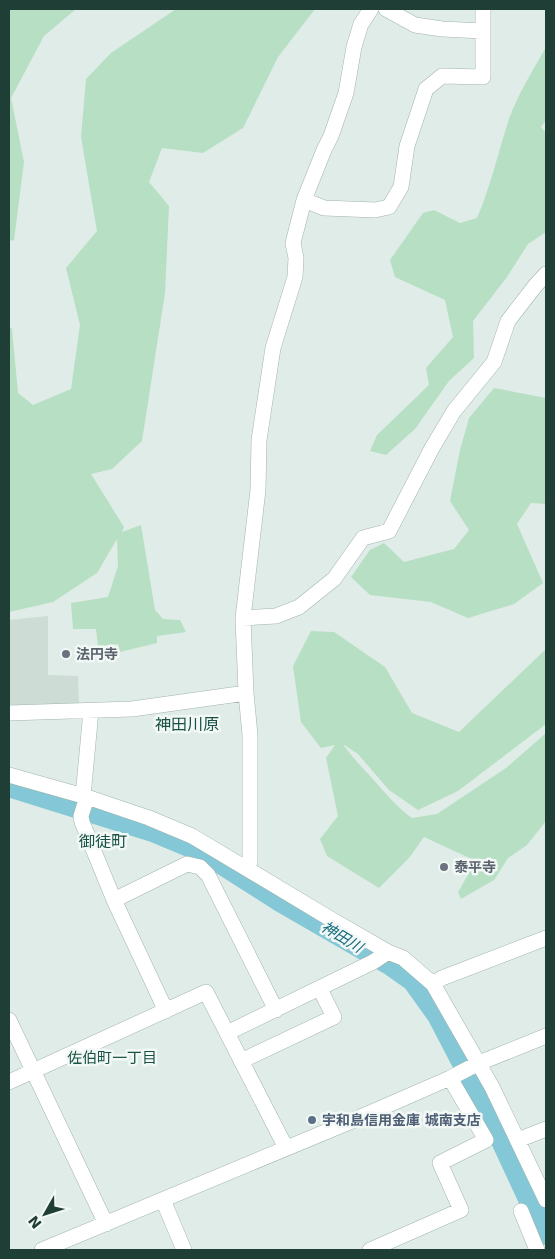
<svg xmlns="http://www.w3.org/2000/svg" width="555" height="1259" viewBox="0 0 555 1259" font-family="'DejaVu Sans','Noto Sans JP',sans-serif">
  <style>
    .built { fill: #cedcd6 }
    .green { fill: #b7dfc3 }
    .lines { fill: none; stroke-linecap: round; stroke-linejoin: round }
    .river { stroke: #84c7d6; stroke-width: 24 }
    .minor-casing { stroke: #a2b4ae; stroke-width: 16 }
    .tertiary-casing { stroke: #a2b4ae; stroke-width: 16 }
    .minor { stroke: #fff; stroke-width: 15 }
    .tertiary { stroke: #fff; stroke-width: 15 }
    .worship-dot { fill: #6b7280; stroke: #f1f8f5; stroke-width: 2 }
    .service-dot { fill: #5c6f8a; stroke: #f1f8f5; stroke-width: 2 }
    .labels { text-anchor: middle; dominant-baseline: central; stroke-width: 5; stroke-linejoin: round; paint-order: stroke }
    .worship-label { font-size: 14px; font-weight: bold; fill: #5b616d; stroke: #f1f8f5; text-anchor: start }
    .service-label { font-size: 14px; font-weight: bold; fill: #4e5e75; stroke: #f1f8f5; text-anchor: start }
    .water-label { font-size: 15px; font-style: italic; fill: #156b7e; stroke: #f1f8f5 }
    .neighbourhood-label { font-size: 15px; fill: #1a5145; stroke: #f1f8f5 }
    .quarter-label { font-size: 16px; fill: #1a5145; stroke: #f1f8f5 }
  </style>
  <rect width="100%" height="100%" fill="#e0ece7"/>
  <path class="built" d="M48,616V675L78,676L79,705L9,707V620Z"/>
  <path class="green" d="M9,9H76L44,36L11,98L24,162L14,240L9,241Z
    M176,9H315L278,57L243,128L203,153L162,148L149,182L169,206L165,293L142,441L112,469L91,474L124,527L122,532L141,525L155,610L163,619L180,620L186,632L157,636V643L120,652L118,644L98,646L96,629H73L71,603L108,597L118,566L117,539L97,573L53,602L9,612V327L12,329L18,393L33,405L71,389L80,325L66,268L97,231L81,137L86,79L111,53Z
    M546,47V120L541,127L546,133V232L528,244L507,277L473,321L474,358L449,381L415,429L386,455L370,451L377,435L429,385L426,368L453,337L445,300L395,277L390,260L423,213L434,210L460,223L477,218C491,186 498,152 509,119C518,94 533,70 546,47Z
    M494,388L546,398L545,449L546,504L531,503L517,524L543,583L514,604L468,618L431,602L370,595L351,577L370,550L384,543L404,562L454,549L469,530L450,501L460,450L469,418Z
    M311,631L334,632L385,667L412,713L459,732L546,649V724L458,791L418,810L389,790L358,754L343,744C353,759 366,771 378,785C389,797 398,808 412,818L437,814L506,768L546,733V821L527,845L508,858L494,880L461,899L458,892L476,861L424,837L409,858L379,888L327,856L320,839L338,816L326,758L335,745L321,748L301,722L293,666Z"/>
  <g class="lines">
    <path class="river" d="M9,785L153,830L189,845L213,857L279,899L390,963L414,980L439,1015L492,1117L546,1233"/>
    <defs>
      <path id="minor" d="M386,9L415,25L442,29L483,31
        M304,200L324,208L375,210L389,207L401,187L407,146L426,89L442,76L483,77V9
        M243,618L276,616L299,607L334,579L363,538L389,531L432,448L454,411L494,362L508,321L535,286L546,274
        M9,713L132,709L246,693
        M9,775L87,797L149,818L192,836L329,918L388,952L403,958L433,984L492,1087L546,1200
        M83,796L91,711
        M87,797L81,816L82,822L114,900L166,1011
        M247,868L250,862V735L246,693L243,618L258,490L259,440L273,348L295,277L296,258L293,243L304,200L324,150L331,136L346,93L354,47L361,24L371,9
        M114,900L187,864L200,867L208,875L276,1010
        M433,984L442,978L546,938
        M9,1020L106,1224
        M227,1033L373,962L388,952
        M241,1061L334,1017L320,989
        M9,1082L206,992L286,1148
        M518,1140L546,1129
        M521,1211L537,1250
        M42,1250L347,1123L450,1078L479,1063L546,1036
        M370,1250L461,1210L440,1163L486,1140L450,1078"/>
      <path id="tertiary" d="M163,1200L184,1250"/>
    </defs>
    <use href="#minor" class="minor-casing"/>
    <use href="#tertiary" class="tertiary-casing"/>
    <use href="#minor" class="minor"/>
    <use href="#tertiary" class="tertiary"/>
  </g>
  <g class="worship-dot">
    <circle cx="66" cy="654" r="5"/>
    <circle cx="444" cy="867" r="5"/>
  </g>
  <circle class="service-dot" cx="312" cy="1120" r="5"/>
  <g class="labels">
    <g class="worship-label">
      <text x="76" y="654">法円寺</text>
      <text x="454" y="867">泰平寺</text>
    </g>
    <g class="service-label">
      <text x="322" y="1120">宇和島信用金庫 城南支店</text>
    </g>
    <g class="water-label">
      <text transform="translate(342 937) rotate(31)">神田川</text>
    </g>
    <g class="neighbourhood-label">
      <text x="112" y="1058">佐伯町一丁目</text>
    </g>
    <g class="quarter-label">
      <text x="187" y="724">神田川原</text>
      <text x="103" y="841">御徒町</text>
    </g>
  </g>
  <rect width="555" height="1259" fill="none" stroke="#1f3e36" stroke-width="20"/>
  <g transform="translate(45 1214) rotate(231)" stroke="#f1f8f5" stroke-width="4" paint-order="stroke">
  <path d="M0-4L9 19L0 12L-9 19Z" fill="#1f3e36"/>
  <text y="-8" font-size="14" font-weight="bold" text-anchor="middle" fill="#1f3e36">N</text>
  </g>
</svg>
